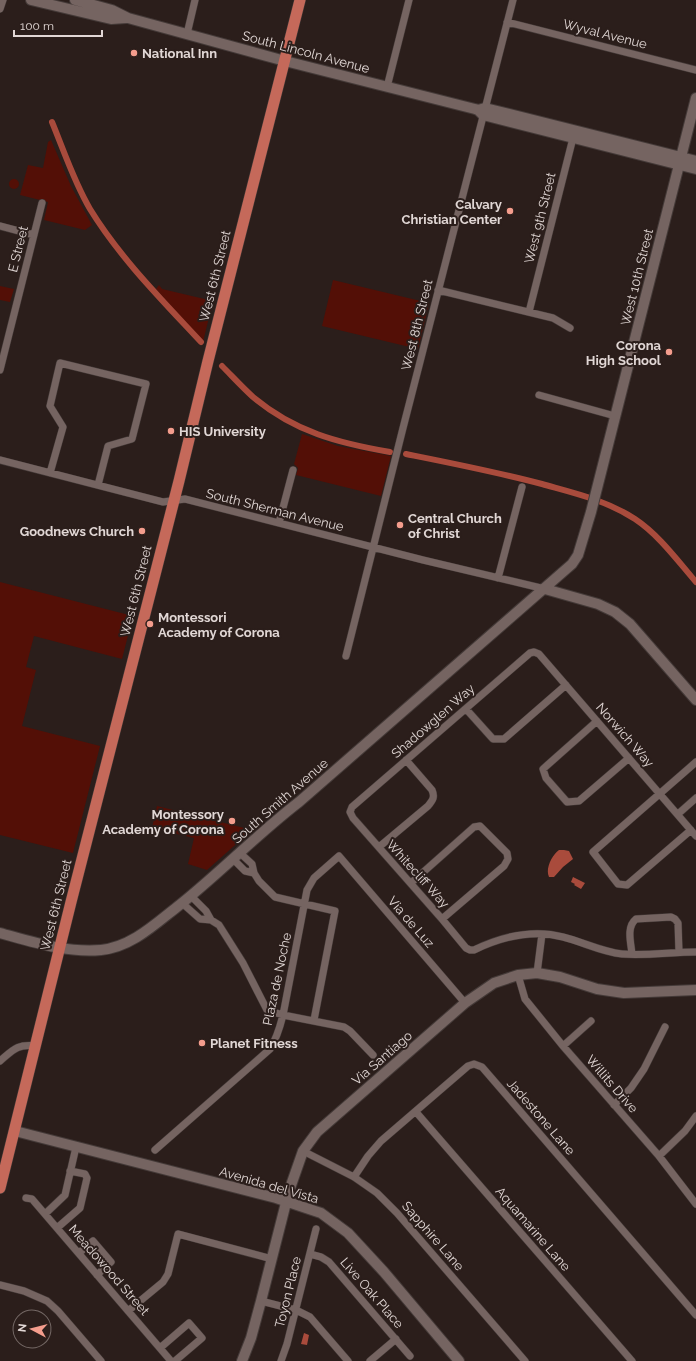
<svg xmlns="http://www.w3.org/2000/svg" width="696" height="1361" viewBox="0 0 696 1361" font-family="Raleway,sans-serif">
  <style>
    .green { fill: #530f06 }
    .water { fill: #a94b3c }
    .lines { fill: none; stroke-linecap: round; stroke-linejoin: round }
    .canal { stroke: #a94b3c; stroke-width: 6 }
    .street-casing { stroke: #443a38; stroke-width: 8 }
    .secondary-casing { stroke: #443a38; stroke-width: 12 }
    .primary-casing { stroke: #443a38; stroke-width: 12 }
    .street { stroke: #756461; stroke-width: 7 }
    .secondary { stroke: #756461; stroke-width: 10 }
    .primary { stroke: #c5695a; stroke-width: 11 }
    .poi-dot { fill: #f49d8d; stroke: #2b1e1b; stroke-width: 1.5 }
    .labels { text-anchor: middle; dominant-baseline: central; stroke-width: 4; stroke-linejoin: round; paint-order: stroke }
    .street-label { font-size: 13px; fill: #e1d7d5; stroke: #2b1e1b }
    .poi-label { font-size: 13px; font-weight: bold; fill: #e1d7d5; stroke: #2b1e1b; text-anchor: start }
  </style>
  <rect width="100%" height="100%" fill="#2b1e1b"/>
  <path class="green" d="M51,140L71,186L92,225L85,230L44,220L48,202L20,195L28,165L43,168L48,142Z
    M9 184a5 5 0 1 1 10 0a5 5 0 1 1-10 0Z
    M333,280L429,303L418,349L322,326Z
    M159,285L162,289L213,301L203,342L156,289Z
    M0,286L14,289L10,302L0,300Z
    M302,434L338,446L391,456L381,496L296,475L298,468L294,464Z
    M0,582L133,616L122,659L34,636L26,667L36,670L22,726L100,746L73,853L0,835Z
    M157,806L252,830L207,870L188,864L194,838L152,828Z"/>
  <path class="water" d="M559,850H564L569,851L573,859L563,867L554,877H549C545,869 552,855 559,850Z
    M573,877L585,883L581,889L574,885L575,884L571,882Z
    M304,1333L309,1335L307,1345L301,1344Z"/>
  <g class="lines">
    <path class="canal" d="M52,122C64,151 74,182 90,209C120,258 162,300 201,342
      M222,366C232,376 242,387 253,397C295,432 338,443 390,452
      M406,454C451,463 497,472 542,484C574,493 606,500 635,519C659,535 677,560 696,582"/>
    <defs>
      <path id="street" d="M0,9L3,0
        M507,22L696,70
        M187,34L195,0
        M387,87L409,0
        M0,226L34,235
        M438,290L553,318L570,328
        M529,312L574,134
        M0,370L42,203
        M539,395L615,416
        M0,460L163,502L185,499L423,560L545,589
        M50,473L63,427L50,406L60,363L146,384L132,439L108,446L98,485
        M279,523L293,470
        M498,578L522,487
        M346,656L403,428L513,0
        M466,709L493,739H504L566,685
        M597,721L543,769L546,778L567,802L579,801L629,758
        M678,814L696,798
        M691,830L627,885L618,884L593,852L696,762
        M696,836L539,654L534,652L530,653L352,807L350,812L353,818L442,919L466,948L470,950H474C501,937 533,929 563,937C583,942 602,952 622,954C646,956 672,952 696,952
        M379,847L428,806C433,800 435,797 432,790L406,760
        M240,853L252,864L254,873L259,881L275,897L335,911L314,1020
        M233,859L245,871L254,873
        M411,883L474,827L480,826L507,853L508,859L504,866L442,919
        M191,896L206,911L211,920
        M182,903L200,919L211,920L219,925L243,963L267,1010L283,1015L344,1027L350,1031L373,1055
        M632,954C631,943 626,927 636,919L671,917L675,919L678,923L679,952
        M537,973L542,934
        M518,975L525,999L563,1046L659,1156L696,1204
        M563,1046L591,1021
        M0,1061C14,1049 17,1044 36,1046
        M614,1105L631,1088L644,1069L665,1027
        M416,1112L632,1361
        M155,1150L270,1049C277,1038 280,1027 283,1015L307,890L314,878L339,856L465,1003
        M303,1151L354,1177L377,1193L397,1213L525,1361
        M659,1156L685,1131L696,1116
        M354,1177L368,1156L381,1141L468,1066L474,1064L482,1067L696,1315
        M26,1198L32,1199L171,1361
        M45,1214L65,1195L76,1147
        M57,1228L80,1208L87,1178L85,1174L70,1171
        M79,1253L93,1241L111,1262L97,1275
        M310,1254L321,1257L329,1262L410,1356
        M0,1285L24,1291L47,1301L58,1311L101,1361
        M261,1301L296,1310L310,1317L348,1361
        M128,1311L163,1282L168,1274L178,1234L272,1259
        M160,1348L189,1323L202,1338L175,1361
        M281,1361L287,1344L316,1229
        M370,1361L396,1339"/>
      <path id="secondary" d="M31,0L111,19L126,18
        M75,0L112,10L128,18L285,61L475,109L478,110L485,108L696,161
        M478,110L483,115L696,169
        M545,589L598,604L615,612L630,624L696,700
        M0,933C33,942 66,953 101,950C131,947 154,925 177,907C219,874 256,835 299,802L572,564L578,555L591,512L696,98
        M15,1131L276,1198L321,1213L348,1233L384,1272L459,1361
        M242,1361L251,1338L261,1301L289,1191L303,1151L317,1132L465,1003L494,983L518,975L537,973L560,977L597,989L624,993L696,990"/>
      <path id="primary" d="M0,1188L71,902L179,481L208,361L300,0"/>
    </defs>
    <use href="#street" class="street-casing"/>
    <use href="#secondary" class="secondary-casing"/>
    <use href="#primary" class="primary-casing"/>
    <use href="#street" class="street"/>
    <use href="#secondary" class="secondary"/>
    <use href="#primary" class="primary"/>
  </g>
  <g class="poi-dot">
    <circle cx="134" cy="53" r="4"/>
    <circle cx="510" cy="211" r="4"/>
    <circle cx="669" cy="352" r="4"/>
    <circle cx="171" cy="431" r="4"/>
    <circle cx="400" cy="525" r="4"/>
    <circle cx="142" cy="531" r="4"/>
    <circle cx="150" cy="624" r="4"/>
    <circle cx="232" cy="821" r="4"/>
    <circle cx="202" cy="1043" r="4"/>
  </g>
  <g class="labels">
    <g class="street-label">
      <text transform="translate(605 34) rotate(14)">Wyval Avenue</text>
      <text transform="translate(306 52) rotate(15)">South Lincoln Avenue</text>
      <text transform="translate(540 218) rotate(-76)">West 9th Street</text>
      <text transform="translate(18 249) rotate(-76)">E Street</text>
      <text transform="translate(215 276) rotate(-76)">West 6th Street</text>
      <text transform="translate(637 277) rotate(-76)">West 10th Street</text>
      <text transform="translate(417 325) rotate(-76)">West 8th Street</text>
      <text transform="translate(275 510) rotate(14)">South Sherman Avenue</text>
      <text transform="translate(136 591) rotate(-76)">West 6th Street</text>
      <text transform="translate(433 721) rotate(-41)">Shadowglen Way</text>
      <text transform="translate(625 735) rotate(49)">Norwich Way</text>
      <text transform="translate(280 801) rotate(-41)">South Smith Avenue</text>
      <text transform="translate(418 874) rotate(48)">Whitecliff Way</text>
      <text transform="translate(56 905) rotate(-76)">West 6th Street</text>
      <text transform="translate(411 922) rotate(49)">Via de Luz</text>
      <text transform="translate(277 979) rotate(-78)">Plaza de Noche</text>
      <text transform="translate(382 1058) rotate(-41)">Via Santiago</text>
      <text transform="translate(612 1084) rotate(49)">Willits Drive</text>
      <text transform="translate(541 1117) rotate(49)">Jadestone Lane</text>
      <text transform="translate(269 1185) rotate(16)">Avenida del Vista</text>
      <text transform="translate(533 1229) rotate(49)">Aquamarine Lane</text>
      <text transform="translate(433 1236) rotate(49)">Sapphire Lane</text>
      <text transform="translate(109 1270) rotate(49)">Meadowood Street</text>
      <text transform="translate(288 1292) rotate(-76)">Toyon Place</text>
      <text transform="translate(372 1293) rotate(49)">Live Oak Place</text>
    </g>
    <g class="poi-label">
      <text x="142" y="53">National Inn</text>
      <text x="502" y="204" text-anchor="end">Calvary<tspan x="502" dy="15">Christian Center</tspan></text>
      <text x="661" y="345" text-anchor="end">Corona<tspan x="661" dy="15">High School</tspan></text>
      <text x="179" y="431">HIS University</text>
      <text x="408" y="518">Central Church<tspan x="408" dy="15">of Christ</tspan></text>
      <text x="134" y="531" text-anchor="end">Goodnews Church</text>
      <text x="158" y="617">Montessori<tspan x="158" dy="15">Academy of Corona</tspan></text>
      <text x="224" y="814" text-anchor="end">Montessory<tspan x="224" dy="15">Academy of Corona</tspan></text>
      <text x="210" y="1043">Planet Fitness</text>
    </g>
  </g>
  <g transform="translate(32 1329) rotate(277)"><circle r="19" fill="#2b1e1b" stroke="#746865"/>
  <path d="M0-3L7 15L0 10L-7 15Z" fill="#f49d8d"/>
  <text y="-6" font-size="11" font-weight="bold" text-anchor="middle" fill="#e1d7d5">N</text>
  </g>
  <path d="M14 30v6h88v-6" fill="none" stroke="#e1d7d5" stroke-width="2"/>
  <text x="20" y="30" font-size="12" fill="#e1d7d5" stroke="#2b1e1b" stroke-width="3" paint-order="stroke">100 m</text>
</svg>
